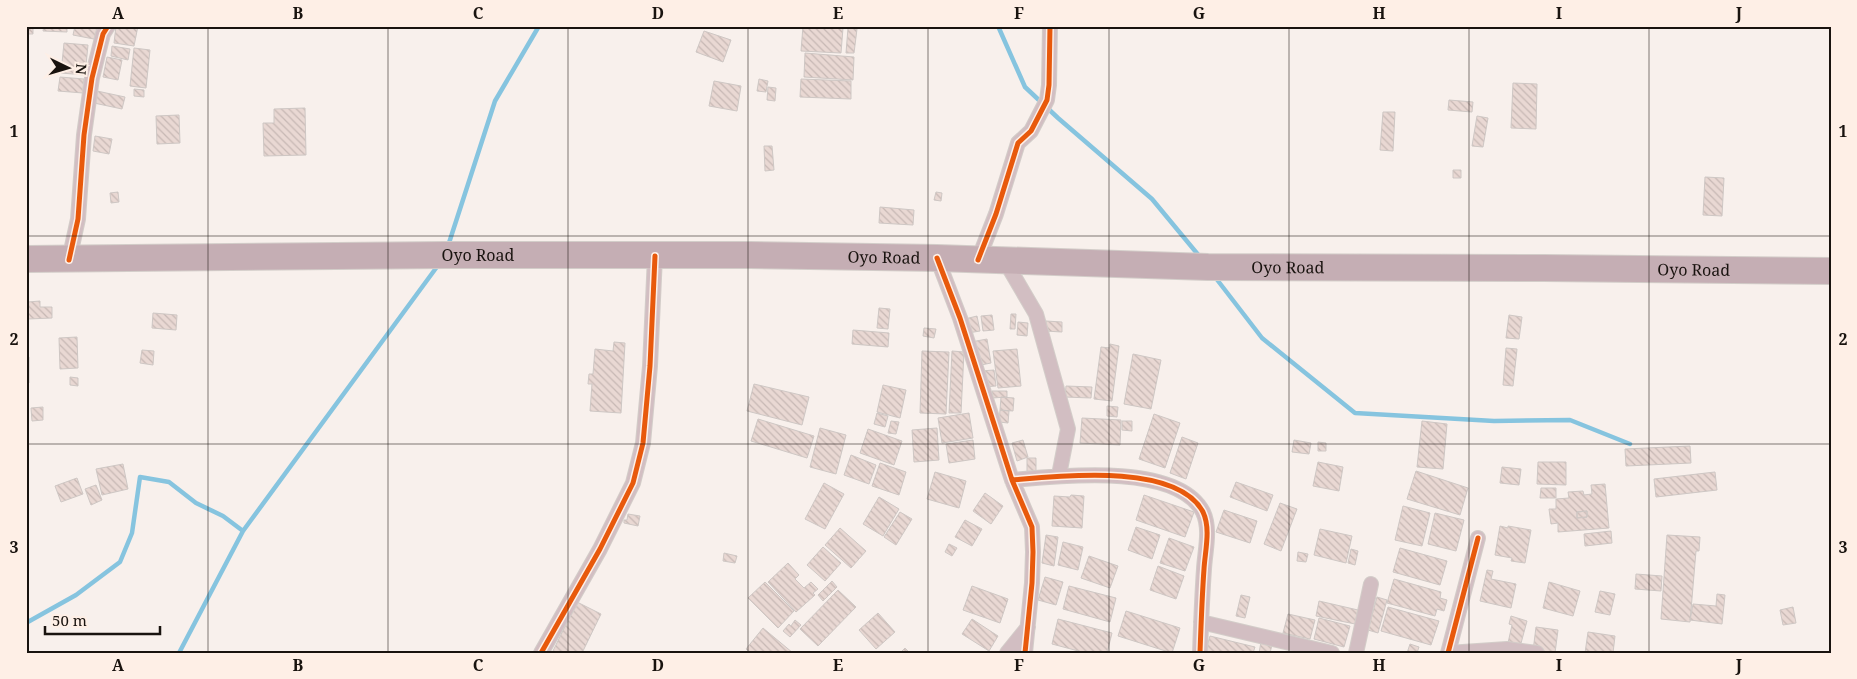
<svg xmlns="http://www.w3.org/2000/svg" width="1857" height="679" viewBox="0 0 1857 679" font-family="'Noto Serif',serif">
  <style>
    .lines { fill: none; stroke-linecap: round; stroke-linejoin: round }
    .stream { stroke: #86c4df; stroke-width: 4.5 }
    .building { fill: url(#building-back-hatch); stroke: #cec7c4; fill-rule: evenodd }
    .street-casing { stroke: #d3cdc9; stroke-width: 16 }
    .highway-casing { stroke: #d3cdc9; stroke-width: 28 }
    .street { stroke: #d2bec2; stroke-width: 14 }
    .highway { stroke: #c5aeb4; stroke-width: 26 }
    .cycleway-casing { stroke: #feefe6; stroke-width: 8 }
    .cycleway { stroke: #e8590c; stroke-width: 5 }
    .grid { fill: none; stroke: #19130f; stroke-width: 1; stroke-opacity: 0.55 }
    .labels { text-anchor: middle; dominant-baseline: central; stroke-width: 4; stroke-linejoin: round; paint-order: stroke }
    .street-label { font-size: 16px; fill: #19130f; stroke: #feefe6 }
    .neatline { fill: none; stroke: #19130f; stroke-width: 2 }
    .grid-label { font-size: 16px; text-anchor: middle; font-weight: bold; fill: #19130f }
  </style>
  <defs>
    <pattern id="building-back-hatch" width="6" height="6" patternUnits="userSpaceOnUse" patternTransform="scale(1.25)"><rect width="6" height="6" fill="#e9d8d3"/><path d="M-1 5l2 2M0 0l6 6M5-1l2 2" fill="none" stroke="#c7b8b4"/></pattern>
  </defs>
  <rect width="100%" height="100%" fill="#f8f0ec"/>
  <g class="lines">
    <path class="stream" d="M998,26L1025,87L1058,118L1152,199L1200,257
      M448,246L495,101L539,26
      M1215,277L1262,338L1355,413L1494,421L1570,420L1630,444
      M26,623L76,595L120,562L132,533L140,477L169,482L196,503L223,516L243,531
      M179,653L243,531L439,264"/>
  </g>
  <path class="building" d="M26,26H33V34H26Z
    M44,26H67V32L43,31Z
    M75,26H102L99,40L73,35Z
    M116,26H138L134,46L114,43Z
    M803,26L843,28L841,53L801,51Z
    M848,28L857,29L854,53H846Z
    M704,31L731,40L723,62L696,52Z
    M64,43L88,45L85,75L61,73Z
    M112,46L130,49L128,60L111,56Z
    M134,48L150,50L146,88L130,86Z
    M805,53L854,57L853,80L804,77Z
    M107,57L122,60L118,80L103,77Z
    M60,77L84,79L83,93L58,91Z
    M759,79L768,81L766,92L757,91Z
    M801,79L851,81V99L800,97Z
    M714,81L741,86L737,111L709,106Z
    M1513,83L1537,84L1536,129L1511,128Z
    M768,87L776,88L775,101L767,100Z
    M134,89L144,90V97L134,96Z
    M97,91L125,97L122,109L94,103Z
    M1449,100L1473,102L1472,112L1448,110Z
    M305,108L306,155L264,156L263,123H274V109Z
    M1383,112H1395L1393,151L1380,150Z
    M179,115L180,143L157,144L156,116Z
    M1477,116L1488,118L1483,147L1472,146Z
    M95,136L112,139L109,154L93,151Z
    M764,146H772L774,170L765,171Z
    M1453,170H1461V178H1453Z
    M1705,177L1724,178L1722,216L1703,215Z
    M118,192L119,202L111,203L110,193Z
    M936,192L942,193L941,201L934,200Z
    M880,207L914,210L913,225L879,223Z
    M40,301V307H52V318L28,319V302Z
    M879,308L890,309L888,329L877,328Z
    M153,313L177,315L176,330L152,328Z
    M1011,314H1016L1015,329H1010Z
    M992,315L994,330L983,331L981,316Z
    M1509,315L1522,317L1519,339L1506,338Z
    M977,316L980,331L968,333L965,319Z
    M1046,321L1062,322V332L1045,331Z
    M1018,322L1028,323L1027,336L1017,335Z
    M924,328L936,329L934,338L923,336Z
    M853,330L889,333L888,347L852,344Z
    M77,337L78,368L60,369L59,338Z
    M987,339L991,363L976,366L971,342Z
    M614,342L625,343L621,413L590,411L592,384H588L589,374H593L595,349L613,351Z
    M1110,344L1119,346L1112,401L1094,399L1101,347L1110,348Z
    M1506,348L1517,349L1513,386L1503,385Z
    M1017,349L1021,386L998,388L993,351Z
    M142,350L154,351L153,365L140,363Z
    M922,351L949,352L946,414L920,413Z
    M952,351L964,352L961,413H949Z
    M1133,354L1161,360L1151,409L1124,404Z
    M26,357H29V383H26Z
    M994,370L996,386L982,387L981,371Z
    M70,377L78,378V386L70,385Z
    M754,384L809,397L802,425L747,411Z
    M883,385L906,390L900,418L877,412Z
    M1066,386L1092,387L1091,398L1065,397Z
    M992,391H1007V397L992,398Z
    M1001,397L1014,398L1013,411L1000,410Z
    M1107,406L1118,407L1117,417L1107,416Z
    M43,407V420L32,421L31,408Z
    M1000,410L1009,411L1008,423L999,422Z
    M877,413L888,416L885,427L874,424Z
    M969,413L973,438L942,443L938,418Z
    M1154,414L1180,423L1165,468L1139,459Z
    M1082,418L1121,420L1120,445L1080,443Z
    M758,419L814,436L807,458L751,441Z
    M891,421L899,422L896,434L888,433Z
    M1122,421H1132V431L1122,430Z
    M1422,421L1447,424L1443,469L1417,467Z
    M820,428L846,435L836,474L810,467Z
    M937,428L939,460L914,462L912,430Z
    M868,429L902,441L894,465L860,453Z
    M1182,437L1198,443L1186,479L1170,473Z
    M973,440L975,459L949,463L946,444Z
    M1023,440L1028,457L1017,461L1012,443Z
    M1294,440L1311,443L1309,454L1292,452Z
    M1318,442L1326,443V451H1318Z
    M1690,446L1691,463L1626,466L1625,449Z
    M851,455L876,465L869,484L844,475Z
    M1027,458H1036V472L1027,473Z
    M1318,462L1343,467L1339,491L1313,486Z
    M1538,462H1566V485L1537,484Z
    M880,463L906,472L899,495L872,486Z
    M123,464L128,489L102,495L96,469Z
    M1502,467L1521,469L1519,485L1500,483Z
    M1416,471L1468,488L1460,515L1407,499Z
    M935,472L966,481L959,508L927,499Z
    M1715,472L1717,490L1656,497L1654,479Z
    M77,478L83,494L61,502L55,486Z
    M1236,482L1273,495L1267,511L1230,497Z
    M824,483L844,494L825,529L805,519Z
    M1605,484L1609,528L1558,532V523L1551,524L1549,509H1556V499L1569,498L1568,492L1583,491L1584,495L1592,494L1591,485ZM1587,511V517L1577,518V512Z
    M96,485L102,500L91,505L85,489Z
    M1541,488H1556V498H1540Z
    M985,493L1003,506L991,524L973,511Z
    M1071,495L1084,496L1082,528L1052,526L1054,496L1070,497Z
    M1144,495L1194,512L1185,537L1136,520Z
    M879,497L899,509L883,536L863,524Z
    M1280,503L1297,509L1281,551L1264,544Z
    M1403,506L1430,513L1422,546L1395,540Z
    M1224,510L1257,521L1250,543L1216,532Z
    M1587,511V517L1577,518V512Z
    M900,512L912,519L896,545L884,537Z
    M1435,513L1464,520L1456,551L1428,544Z
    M628,514L640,516L638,526L624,523V520H627Z
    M965,520L982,529L972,546L955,537Z
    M1500,526L1508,528V526L1531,530L1525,563L1511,561L1512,558L1495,555Z
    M1136,527L1160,535L1152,559L1128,550Z
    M840,528L866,551L851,568L825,545Z
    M1320,529L1352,536L1346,563L1314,555Z
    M1611,531L1612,543L1585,546L1584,534Z
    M1046,535L1058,537L1054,566L1042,563Z
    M1667,535L1700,537L1699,551H1696L1690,622L1661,619Z
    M1169,538L1194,547L1185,571L1160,563Z
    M1063,542L1083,547L1078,570L1058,565Z
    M949,544L957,548L952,556L945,552Z
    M823,547L841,563L825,581L807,565Z
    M1400,548L1447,561L1440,585L1393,572Z
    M1351,549L1358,551L1355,565L1348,563Z
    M1298,552L1308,554L1306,562L1297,561Z
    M724,553L737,556L735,563L723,561Z
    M1089,556L1118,566L1110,588L1081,578Z
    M788,563L799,575L795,579L804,588L811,582L818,589L813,593L815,595L796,612L768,582Z
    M1158,566L1184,576L1176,599L1150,590Z
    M1487,570L1493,571L1491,579L1516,584L1511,608L1480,601Z
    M1636,574L1662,576L1661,591L1635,589Z
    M1045,577L1063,582L1056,605L1038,600Z
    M1394,579L1441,592L1440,598L1447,600L1444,611L1437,609L1435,616L1387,603Z
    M832,581L837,587L823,601L818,595Z
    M765,582L794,611L778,628L748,598Z
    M1549,582L1580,591L1573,616L1543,608Z
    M972,586L1008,599L1000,623L963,610Z
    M1069,586L1116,598L1110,622L1063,609Z
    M838,590L856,607L818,646L800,629Z
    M1600,591L1615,594L1610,615L1595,612Z
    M1717,594L1725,595L1722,624L1690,620L1693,604L1716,606Z
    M1241,595L1250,597L1245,618L1236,616Z
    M1377,597L1387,600L1378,633L1368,630Z
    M1319,601L1358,610L1355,624L1316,616Z
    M577,602L601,614L582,653H552Z
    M1388,607L1439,621L1431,645L1381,631Z
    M1793,607L1796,623L1783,625L1780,610Z
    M1126,611L1180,628L1172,653L1118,636Z
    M878,613L895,632L876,649L859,630Z
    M1288,614L1315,620L1310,639L1283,633Z
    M1511,616L1527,621L1520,647L1508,643L1512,625L1509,624Z
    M1319,618L1350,626L1344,647L1314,639Z
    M972,619L998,636L989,651L962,634Z
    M1058,619L1112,633L1107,653H1086L1052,644Z
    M795,620L801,625L790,637L783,631L789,624L791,626Z
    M1536,627L1558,630L1555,653L1533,651Z
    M763,628L793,653H751L746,649Z
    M1588,632L1615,636L1613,653H1585Z
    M1210,636L1255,647L1253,653H1205Z
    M1261,642L1272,645L1270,653H1259Z
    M1410,644L1419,647L1417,653H1407Z
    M905,648L910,653H900Z"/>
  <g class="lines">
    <defs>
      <path id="street" d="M937,258L960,318L1012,480L1032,527L1033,552L1032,583L1025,653
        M69,260L78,219L84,135L92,78L103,34L108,26
        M978,260L996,214L1018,143L1031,131L1047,100L1049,85L1050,26
        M1005,261L1036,314L1068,429L1059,475
        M1012,480C1058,476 1177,462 1203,512C1211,529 1205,551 1204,569C1202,597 1201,625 1200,653
        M1201,622L1332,653
        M541,653L600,549L633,483L643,443L650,366L655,256
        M1007,653L1028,627
        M1356,653L1371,584
        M1448,653L1478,538
        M1448,653L1507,649L1537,653"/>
      <g id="highway">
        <path id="s1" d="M26,259L445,255H750L937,258L1208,267L1544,268L1831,271"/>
      </g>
    </defs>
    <use href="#street" class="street-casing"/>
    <use href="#highway" class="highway-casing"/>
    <use href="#street" class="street"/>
    <use href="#highway" class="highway"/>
    <defs>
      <path id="cycleway" d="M937,258L960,318L1012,480L1032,527L1033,552L1032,583L1025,653
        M69,260L78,219L84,135L92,78L103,34L108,26
        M978,260L996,214L1018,143L1031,131L1047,100L1049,85L1050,26
        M1012,480C1058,476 1177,462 1203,512C1211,529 1205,551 1204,569C1202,597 1201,625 1200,653
        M541,653L600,549L633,483L643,443L650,366L655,256
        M1448,653L1478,538"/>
    </defs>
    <use href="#cycleway" class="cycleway-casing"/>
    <use href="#cycleway" class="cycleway"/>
  </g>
  <path class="grid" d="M208,26V653M388,26V653M568,26V653M748,26V653M928,26V653M1109,26V653M1289,26V653M1469,26V653M1649,26V653M26,236H1831M26,444H1831"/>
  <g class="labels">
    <g class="street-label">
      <text stroke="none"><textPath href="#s1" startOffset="452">Oyo Road</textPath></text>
      <text stroke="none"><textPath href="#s1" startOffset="858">Oyo Road</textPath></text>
      <text stroke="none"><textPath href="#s1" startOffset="1262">Oyo Road</textPath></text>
      <text stroke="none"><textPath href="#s1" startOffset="1668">Oyo Road</textPath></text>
    </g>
  </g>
  <rect width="1857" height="679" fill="none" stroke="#feefe6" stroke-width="55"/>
  <g transform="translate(68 68) rotate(95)" stroke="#feefe6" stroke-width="4" paint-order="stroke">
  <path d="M0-4L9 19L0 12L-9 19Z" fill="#19130f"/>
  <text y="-8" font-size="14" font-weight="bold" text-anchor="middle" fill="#19130f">N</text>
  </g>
  <path d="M45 626v8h115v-8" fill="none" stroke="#19130f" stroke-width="2.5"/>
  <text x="52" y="626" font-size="15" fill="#19130f" stroke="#feefe6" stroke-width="4" paint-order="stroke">50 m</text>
  <rect x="28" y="28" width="1802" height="624" class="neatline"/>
  <g class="grid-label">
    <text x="118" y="19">A</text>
    <text x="298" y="19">B</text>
    <text x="478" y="19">C</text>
    <text x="658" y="19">D</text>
    <text x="838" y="19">E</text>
    <text x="1019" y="19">F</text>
    <text x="1199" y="19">G</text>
    <text x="1379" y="19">H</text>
    <text x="1559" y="19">I</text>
    <text x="1739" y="19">J</text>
    <text x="14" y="137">1</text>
    <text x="1843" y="137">1</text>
    <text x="14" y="345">2</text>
    <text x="1843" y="345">2</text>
    <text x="14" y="553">3</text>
    <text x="1843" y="553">3</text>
    <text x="118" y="671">A</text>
    <text x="298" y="671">B</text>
    <text x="478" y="671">C</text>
    <text x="658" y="671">D</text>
    <text x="838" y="671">E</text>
    <text x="1019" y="671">F</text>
    <text x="1199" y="671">G</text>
    <text x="1379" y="671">H</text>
    <text x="1559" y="671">I</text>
    <text x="1739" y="671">J</text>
  </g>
</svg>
